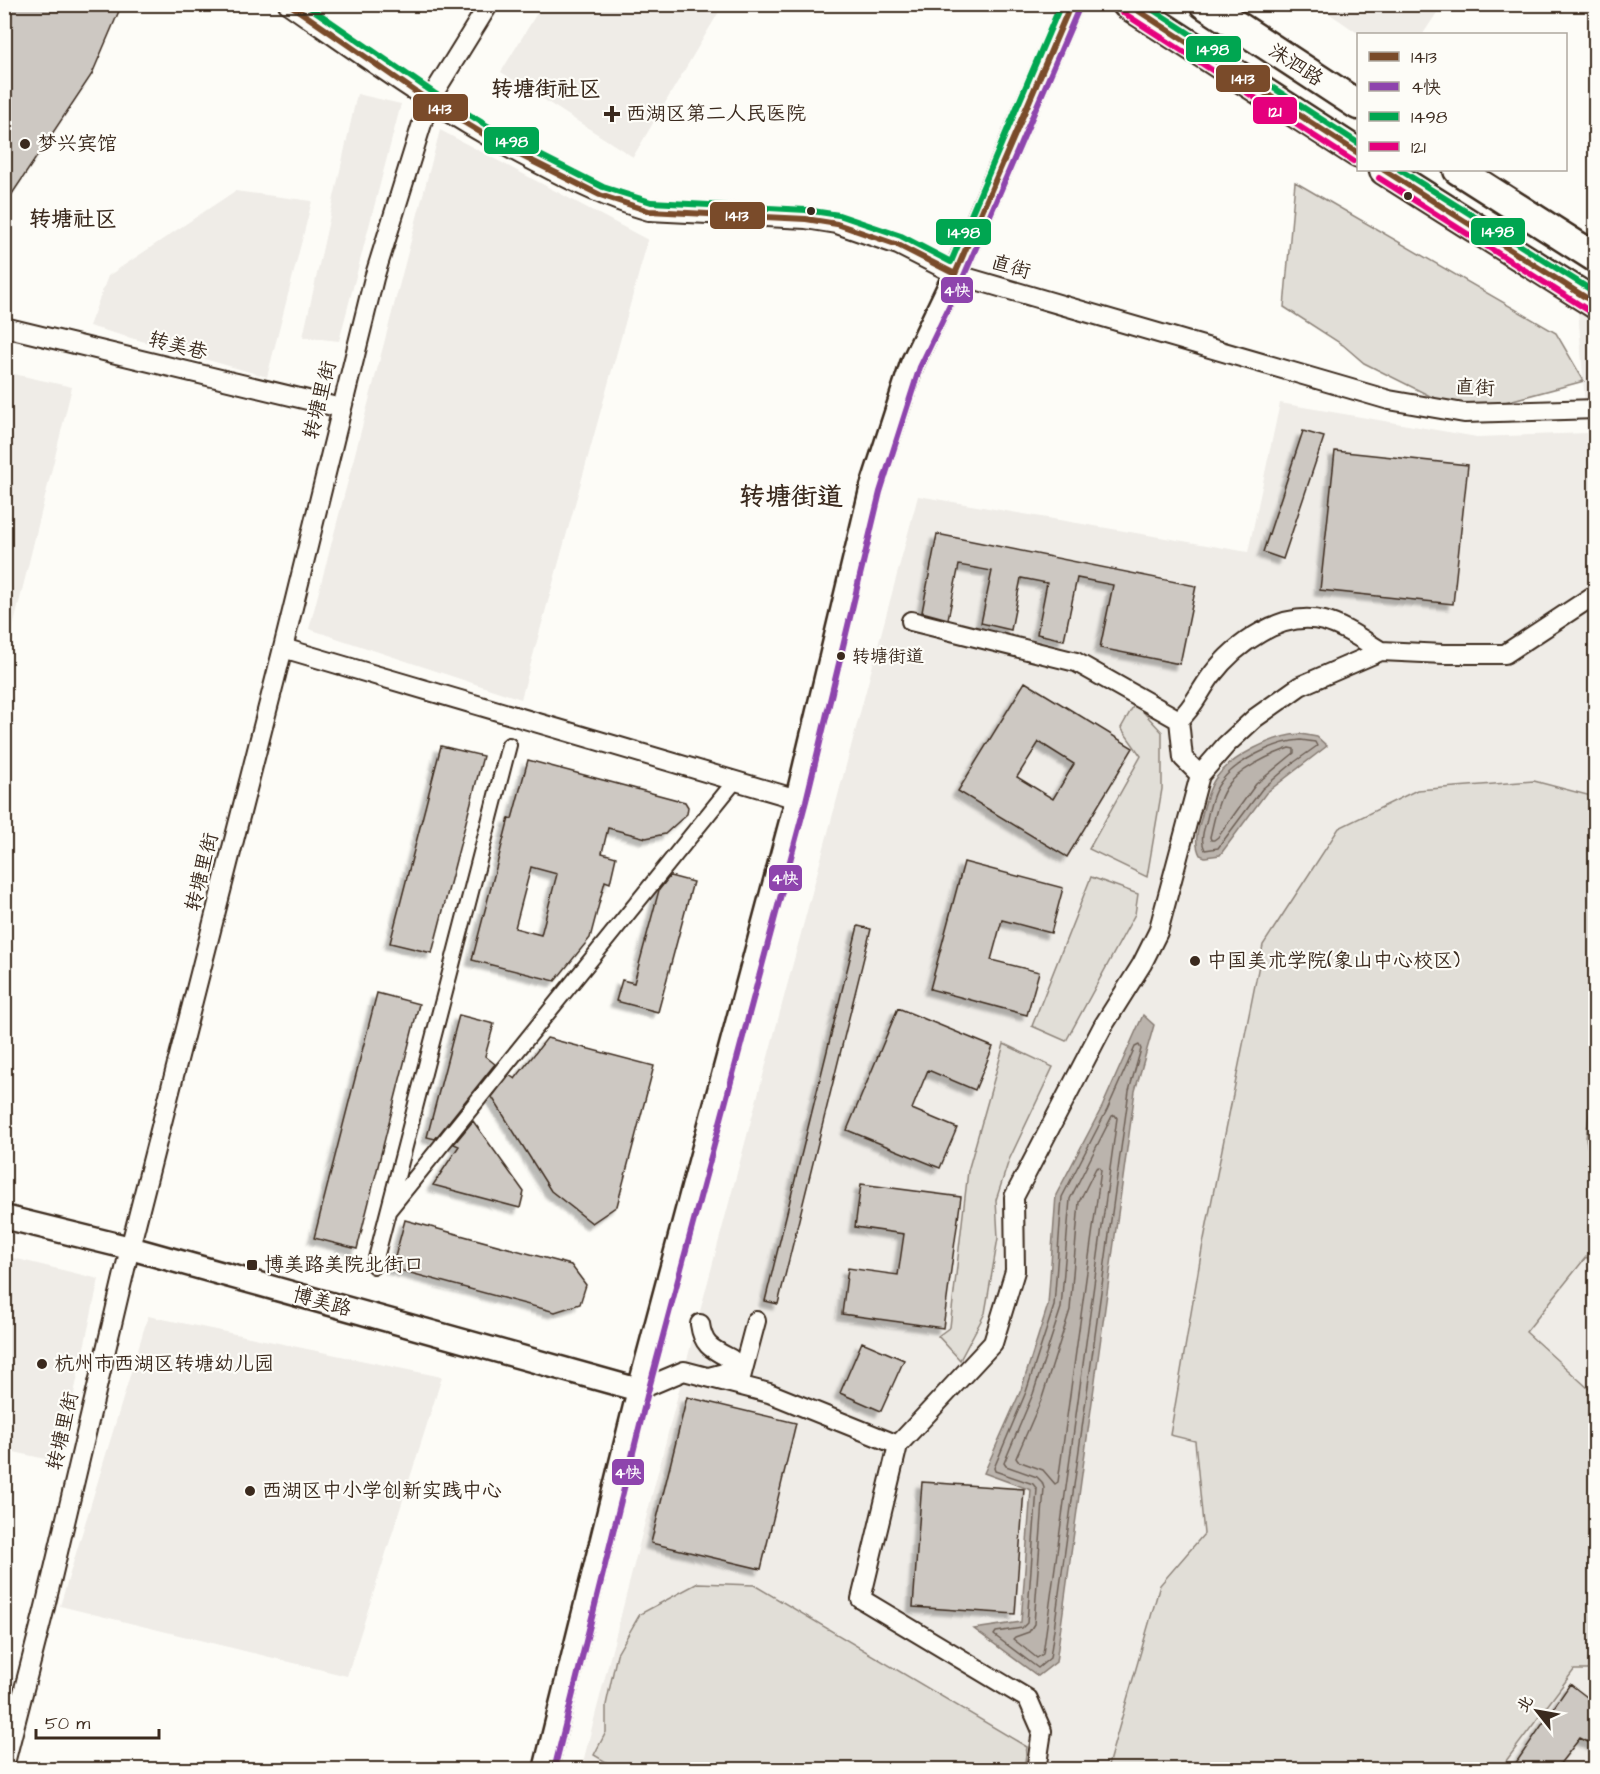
<svg xmlns="http://www.w3.org/2000/svg" width="1600" height="1774" viewBox="0 0 1600 1774" font-family="'Architects Daughter','LXGW WenKai TC',sans-serif">
  <style>
    .built { fill: #efece7 }
    .green { fill: #e1ded7; stroke: #8e847a; stroke-width: 1.5 }
    .water { fill: #bbb4ad; stroke: #887d74; stroke-width: 1.5 }
    .lines { fill: none; stroke-linecap: round; stroke-linejoin: round }
    .shore { stroke: #6e6157; stroke-width: 1.5 }
    .building { fill: #cdc8c2; stroke: #3b2a1e; stroke-width: 1.5; fill-rule: evenodd; filter: url(#shadow) }
    .pedestrian-casing { stroke: #3b2a1e; stroke-width: 18 }
    .minor-casing { stroke: #3b2a1e; stroke-width: 22 }
    .tertiary-casing { stroke: #3b2a1e; stroke-width: 27 }
    .primary-casing { stroke: #3b2a1e; stroke-width: 33 }
    .pedestrian { stroke: #fdfcf7; stroke-width: 14 }
    .minor { stroke: #fdfcf7; stroke-width: 18 }
    .tertiary { stroke: #fdfcf7; stroke-width: 22 }
    .primary { stroke: #fdfcf7; stroke-width: 28 }
    .bus-1-casing { stroke: #fdfcf7; stroke-width: 10 }
    .bus-2-casing { stroke: #fdfcf7; stroke-width: 10 }
    .bus-3-casing { stroke: #fdfcf7; stroke-width: 10 }
    .bus-4-casing { stroke: #fdfcf7; stroke-width: 10 }
    .bus-1 { stroke: #7a4b2a; stroke-width: 6 }
    .bus-2 { stroke: #8e44ad; stroke-width: 6 }
    .bus-3 { stroke: #00a651; stroke-width: 6 }
    .bus-4 { stroke: #e5007d; stroke-width: 6 }
    .poi-dot { fill: #3b2a1e; stroke: #fdfcf7; stroke-width: 2 }
    .labels { text-anchor: middle; dominant-baseline: central; stroke-width: 4.5; stroke-linejoin: round; paint-order: stroke }
    .bus-label { font-size: 18px; fill: #3b2a1e; stroke: #fdfcf7; text-anchor: start }
    .street-label { font-size: 20px; fill: #3b2a1e; stroke: #fdfcf7 }
    .poi-label { font-size: 20px; fill: #3b2a1e; stroke: #fdfcf7; text-anchor: start }
    .quarter-label { font-size: 22px; font-weight: bold; fill: #3b2a1e; stroke: #fdfcf7 }
    .district-label { font-size: 26px; font-weight: bold; fill: #3b2a1e; stroke: #fdfcf7 }
    .line-badge { stroke: #fdfcf7; stroke-width: 2 }
    .badge-label { font-size: 16px; text-anchor: middle; font-weight: bold; fill: #fff }
  </style>
  <defs>
    <filter id="shadow"><feDropShadow dx="-5.5" dy="5.5" stdDeviation="1.5" flood-color="#0004"/></filter>
  </defs>
  <rect width="100%" height="100%" fill="#fdfcf7"/>
  <filter id="ink" filterUnits="userSpaceOnUse"><feTurbulence type="fractalNoise" baseFrequency=".0167" numOctaves="2"/><feDisplacementMap in="SourceGraphic" scale="12" xChannelSelector="R" yChannelSelector="G"/><feConvolveMatrix kernelMatrix="1 2 1 2 8 2 1 2 1" color-interpolation-filters="sRGB"/></filter>
  <g filter="url(#ink)">
    <path class="built" d="M542,5V4L723,5L633,157L501,72Z
      M1317,5H1442L1423,34H1359Z
      M357,94L401,104L339,341L303,337Z
      M440,130L648,240L521,699L309,629Z
      M235,191L312,201L267,377L89,326L108,276Z
      M1578,309L1595,320V1769L581,1770L684,1371L918,496L1248,552L1280,403L1477,437L1587,433Z
      M5,372L72,387L5,660L4,372Z
      M5,1256L99,1279L59,1462L5,1450Z
      M148,1316L442,1377L347,1676L60,1606Z"/>
    <path class="green" d="M1295,182L1556,333L1584,381L1464,413L1364,363L1343,345L1284,307Z
      M1135,703L1162,732V789L1147,877L1089,849L1141,756L1121,728Z
      M1534,781L1595,797L1596,1060L1586,1138L1596,1200L1595,1264L1586,1257L1526,1332L1589,1389L1595,1387V1670H1574L1500,1769H1107L1160,1585L1204,1534L1195,1441L1170,1435L1202,1249L1263,945L1339,828L1417,790Z
      M1091,877L1138,894L1135,914L1066,1041L1032,1026Z
      M1004,1044L1053,1067L1009,1160L996,1200L998,1238L985,1313L960,1360L938,1336L950,1327L968,1171Z
      M698,1583L754,1585L1027,1747L1024,1769H618L594,1755L606,1732V1705L617,1654L640,1614Z"/>
    <path class="water" d="M1301,734L1317,737L1327,746L1266,793L1220,855L1205,857L1200,855C1194,843 1197,832 1201,819C1204,806 1208,790 1215,779C1232,756 1274,735 1301,734Z
      M1143,1015L1154,1025L1135,1091L1056,1662L1038,1676L974,1629L1021,1622L1031,1490L984,1473L1021,1390L1048,1305L1056,1195L1102,1107Z"/>
    <g class="lines">
      <path class="shore" d="M1301,740L1315,742L1317,746L1293,763L1262,789L1218,848L1205,850C1200,841 1203,831 1206,823C1209,810 1212,794 1220,783C1234,762 1276,741 1301,740Z
        M1289,748L1294,749V753L1256,784L1218,837L1214,840H1211L1210,837C1214,821 1217,802 1226,788C1237,770 1270,755 1289,748Z
        M1139,1045L1141,1049L1129,1091L1050,1658L1038,1668L994,1635L996,1632L1022,1628L1027,1623L1037,1489L1033,1484L995,1471L994,1468L1026,1392L1054,1306L1062,1197L1107,1110L1135,1047Z
        M1115,1115L1117,1118L1043,1654L1037,1658L1013,1639L1015,1637L1029,1632L1034,1624L1044,1488L1042,1482L1037,1477L1006,1466L1004,1463L1033,1394L1061,1308L1070,1199L1112,1116Z
        M1099,1167L1101,1170L1058,1482L1055,1484L1043,1470L1018,1461L1016,1458L1042,1398L1070,1310L1079,1202L1096,1168Z"/>
    </g>
    <path class="building" d="M4,4H122L92,74L4,206V86L10,62L4,60Z
      M1303,431L1324,437L1283,559L1263,552Z
      M1335,451L1468,465L1453,604L1320,590Z
      M937,534L1196,586L1180,664L1100,648L1113,585L1077,578L1064,640L1037,634L1047,583L1021,578L1011,630L981,623L992,571L959,565L948,619L922,612Z
      M1025,682L1133,748L1067,857L958,791ZM1039,742L1074,764L1053,799L1017,777Z
      M441,746L483,756L432,953L390,943Z
      M528,760L685,802L688,807L687,814L665,834L646,838L608,828L602,853L616,857L610,883L605,881L590,938L555,981L472,960L509,818L512,819ZM531,867L557,874L541,935L515,928Z
      M964,862L1063,888L1051,933L1002,920L991,960L1039,972L1027,1015L930,989Z
      M670,876L693,882L658,1012L616,1001L622,980L634,983L659,890Z
      M858,926L871,929L778,1304L765,1301Z
      M377,993L419,1004L357,1249L314,1238Z
      M898,1008L993,1047L975,1090L928,1070L912,1109L957,1128L940,1168L847,1130Z
      M459,1015L494,1024L485,1056L495,1064L435,1139L427,1137Z
      M547,1038L654,1066L617,1206L592,1223L551,1191L492,1097L509,1075L515,1079Z
      M473,1121L524,1192L520,1208L433,1185L459,1146L454,1144Z
      M861,1184L961,1197L943,1328L842,1314L848,1268L898,1275L904,1234L855,1227Z
      M405,1220L571,1265L586,1285L580,1304L555,1312L392,1268Z
      M862,1342L904,1360L881,1411L840,1393Z
      M687,1397L796,1423L761,1569L651,1543Z
      M922,1482L1024,1489L1015,1614L913,1607Z
      M1570,1684L1596,1704V1746L1580,1738L1555,1770H1511Z"/>
    <g class="lines">
      <defs>
        <path id="pedestrian" d="M389,1210L735,781
          M374,1266L509,745"/>
        <path id="minor" d="M288,4C370,61 450,119 539,164C575,183 610,200 649,211L806,219L837,224L898,245L955,274L1389,400L1464,413L1596,409
          M4,327L341,408
          M911,621L1076,662L1179,720
          M283,648L797,799
          M1200,775L1183,758L1179,720C1193,708 1200,691 1211,676C1235,644 1282,610 1324,621C1344,626 1364,641 1381,651
          M700,1324C703,1346 712,1349 731,1359L728,1372L709,1377
          M739,1385L756,1321
          M639,1390L684,1371L769,1393L898,1445
          M4,1767L45,1607L130,1248L283,648L374,278L429,101L489,4
          M1036,1770L1042,1731L1028,1699L861,1599L898,1445L993,1343L1015,1271L1014,1197L1103,1026L1142,964L1158,932L1200,775L1226,745L1255,718L1300,686L1381,651L1444,654H1505L1596,594"/>
        <path id="tertiary" d="M4,1217L130,1248L639,1390
          M545,1770L639,1390L797,799L871,490L912,364L955,274L1071,4"/>
        <path id="primary" d="M1127,4L1358,153
          M1204,4L1358,105
          M1384,170L1596,304
          M1458,170L1596,258"/>
      </defs>
      <use href="#pedestrian" class="pedestrian-casing"/>
      <use href="#minor" class="minor-casing"/>
      <use href="#tertiary" class="tertiary-casing"/>
      <use href="#primary" class="primary-casing"/>
      <use href="#pedestrian" class="pedestrian"/>
      <use href="#minor" class="minor"/>
      <use href="#tertiary" class="tertiary"/>
      <use href="#primary" class="primary"/>
      <defs>
        <path id="bus-1" d="M289,4L429,101L508,149L600,195L649,211L806,219L837,224L898,245L955,274
          M1128,4L1358,153
          M1384,170L1596,304
          M955,274L1071,4"/>
        <path id="bus-2" d="M554,1770L648,1392L806,801L880,492L920,367L963,278L1079,8"/>
        <path id="bus-3" d="M305,4L434,93L512,141L603,187L651,202L806,210L839,215L901,236L951,262L1061,4
          M1144,4L1358,143
          M1400,170L1596,293"/>
        <path id="bus-4" d="M1122,12L1353,161
          M1379,178L1591,312"/>
      </defs>
      <use href="#bus-1" class="bus-1-casing"/>
      <use href="#bus-2" class="bus-2-casing"/>
      <use href="#bus-3" class="bus-3-casing"/>
      <use href="#bus-4" class="bus-4-casing"/>
      <use href="#bus-1" class="bus-1"/>
      <use href="#bus-2" class="bus-2"/>
      <use href="#bus-3" class="bus-3"/>
      <use href="#bus-4" class="bus-4"/>
    </g>
  </g>
  <g class="poi-dot">
    <path d="M609 105h6v6h6v6h-6v6h-6v-6h-6v-6h6z"/>
    <circle cx="25" cy="144" r="6"/>
    <circle cx="1408" cy="196" r="5"/>
    <circle cx="811" cy="211" r="5"/>
    <circle cx="841" cy="656" r="5"/>
    <circle cx="1195" cy="961" r="6"/>
    <rect x="246" y="1259" width="12" height="12" rx="3"/>
    <circle cx="42" cy="1364" r="6"/>
    <circle cx="250" cy="1491" r="6"/>
  </g>
  <g class="labels">
    <g class="bus-label">
      <text x="852" y="656">转塘街道</text>
    </g>
    <g class="street-label">
      <text transform="translate(1296 65) rotate(33)">洙泗路</text>
      <text transform="translate(1011 267) rotate(16)">直街</text>
      <text transform="translate(178 346) rotate(14)">转美巷</text>
      <text transform="translate(1475 388) rotate(2)">直街</text>
      <text transform="translate(320 400) rotate(-76)">转塘里街</text>
      <text transform="translate(202 872) rotate(-76)">转塘里街</text>
      <text transform="translate(322 1302) rotate(15)">博美路</text>
      <text transform="translate(63 1431) rotate(-77)">转塘里街</text>
    </g>
    <g class="poi-label">
      <text x="626" y="114">西湖区第二人民医院</text>
      <text x="37" y="144">梦兴宾馆</text>
      <text x="1207" y="961">中国美术学院(象山中心校区)</text>
      <text x="264" y="1265">博美路美院北街口</text>
      <text x="54" y="1364">杭州市西湖区转塘幼儿园</text>
      <text x="262" y="1491">西湖区中小学创新实践中心</text>
    </g>
    <g class="quarter-label">
      <text x="546" y="89">转塘街社区</text>
      <text x="73" y="219">转塘社区</text>
    </g>
    <g class="district-label">
      <text x="791" y="497">转塘街道</text>
    </g>
  </g>
  <g class="line-badge">
    <rect x="1185" y="35" width="57" height="28" rx="6" fill="#00a651"/>
    <rect x="1215" y="64" width="56" height="29" rx="6" fill="#7a4b2a"/>
    <rect x="412" y="93" width="57" height="29" rx="6" fill="#7a4b2a"/>
    <rect x="1252" y="96" width="46" height="29" rx="6" fill="#e5007d"/>
    <rect x="483" y="126" width="57" height="29" rx="6" fill="#00a651"/>
    <rect x="709" y="201" width="57" height="29" rx="6" fill="#7a4b2a"/>
    <rect x="1470" y="217" width="56" height="29" rx="6" fill="#00a651"/>
    <rect x="935" y="218" width="57" height="28" rx="6" fill="#00a651"/>
    <rect x="940" y="276" width="34" height="28" rx="6" fill="#8e44ad"/>
    <rect x="768" y="864" width="35" height="28" rx="6" fill="#8e44ad"/>
    <rect x="611" y="1458" width="34" height="28" rx="6" fill="#8e44ad"/>
  </g>
  <g class="badge-label">
    <text x="1213" y="55">1498</text>
    <text x="1243" y="84">1413</text>
    <text x="440" y="114">1413</text>
    <text x="1275" y="117">121</text>
    <text x="512" y="147">1498</text>
    <text x="737" y="221">1413</text>
    <text x="1498" y="237">1498</text>
    <text x="964" y="238">1498</text>
    <text x="957" y="296">4快</text>
    <text x="785" y="884">4快</text>
    <text x="628" y="1478">4快</text>
  </g>
  <rect width="1600" height="1774" fill="none" stroke="#fdfcf7" stroke-width="24"/>
  <rect x="12" y="12" width="1576" height="1750" fill="none" stroke="#3b2a1e" stroke-width="2" filter="url(#ink)"/>
  <rect x="1357" y="33" width="210" height="138" fill="#fdfcf7" stroke="#afa8a0" stroke-width="1.5"/>
  <rect x="1369" y="52" width="30" height="9" fill="#7a4b2a" stroke="#afa8a0" stroke-width="1.5"/>
  <text x="1411" y="63" font-size="18" fill="#3b2a1e">1413</text>
  <rect x="1369" y="82" width="30" height="9" fill="#8e44ad" stroke="#afa8a0" stroke-width="1.5"/>
  <text x="1411" y="93" font-size="18" fill="#3b2a1e">4快</text>
  <rect x="1369" y="112" width="30" height="9" fill="#00a651" stroke="#afa8a0" stroke-width="1.5"/>
  <text x="1411" y="123" font-size="18" fill="#3b2a1e">1498</text>
  <rect x="1369" y="142" width="30" height="9" fill="#e5007d" stroke="#afa8a0" stroke-width="1.5"/>
  <text x="1411" y="153" font-size="18" fill="#3b2a1e">121</text>
  <g transform="translate(1537 1711) rotate(301)" stroke="#fdfcf7" stroke-width="4.5" paint-order="stroke">
  <path d="M0-4.5L10 22L0 15L-10 22Z" fill="#3b2a1e"/>
  <text y="-9" font-size="16" font-weight="bold" text-anchor="middle" fill="#3b2a1e">北</text>
  </g>
  <path d="M36 1729v9h123v-9" fill="none" stroke="#3b2a1e" stroke-width="3"/>
  <text x="45" y="1729" font-size="18" fill="#3b2a1e" stroke="#fdfcf7" stroke-width="4.5" paint-order="stroke">50 m</text>
</svg>
